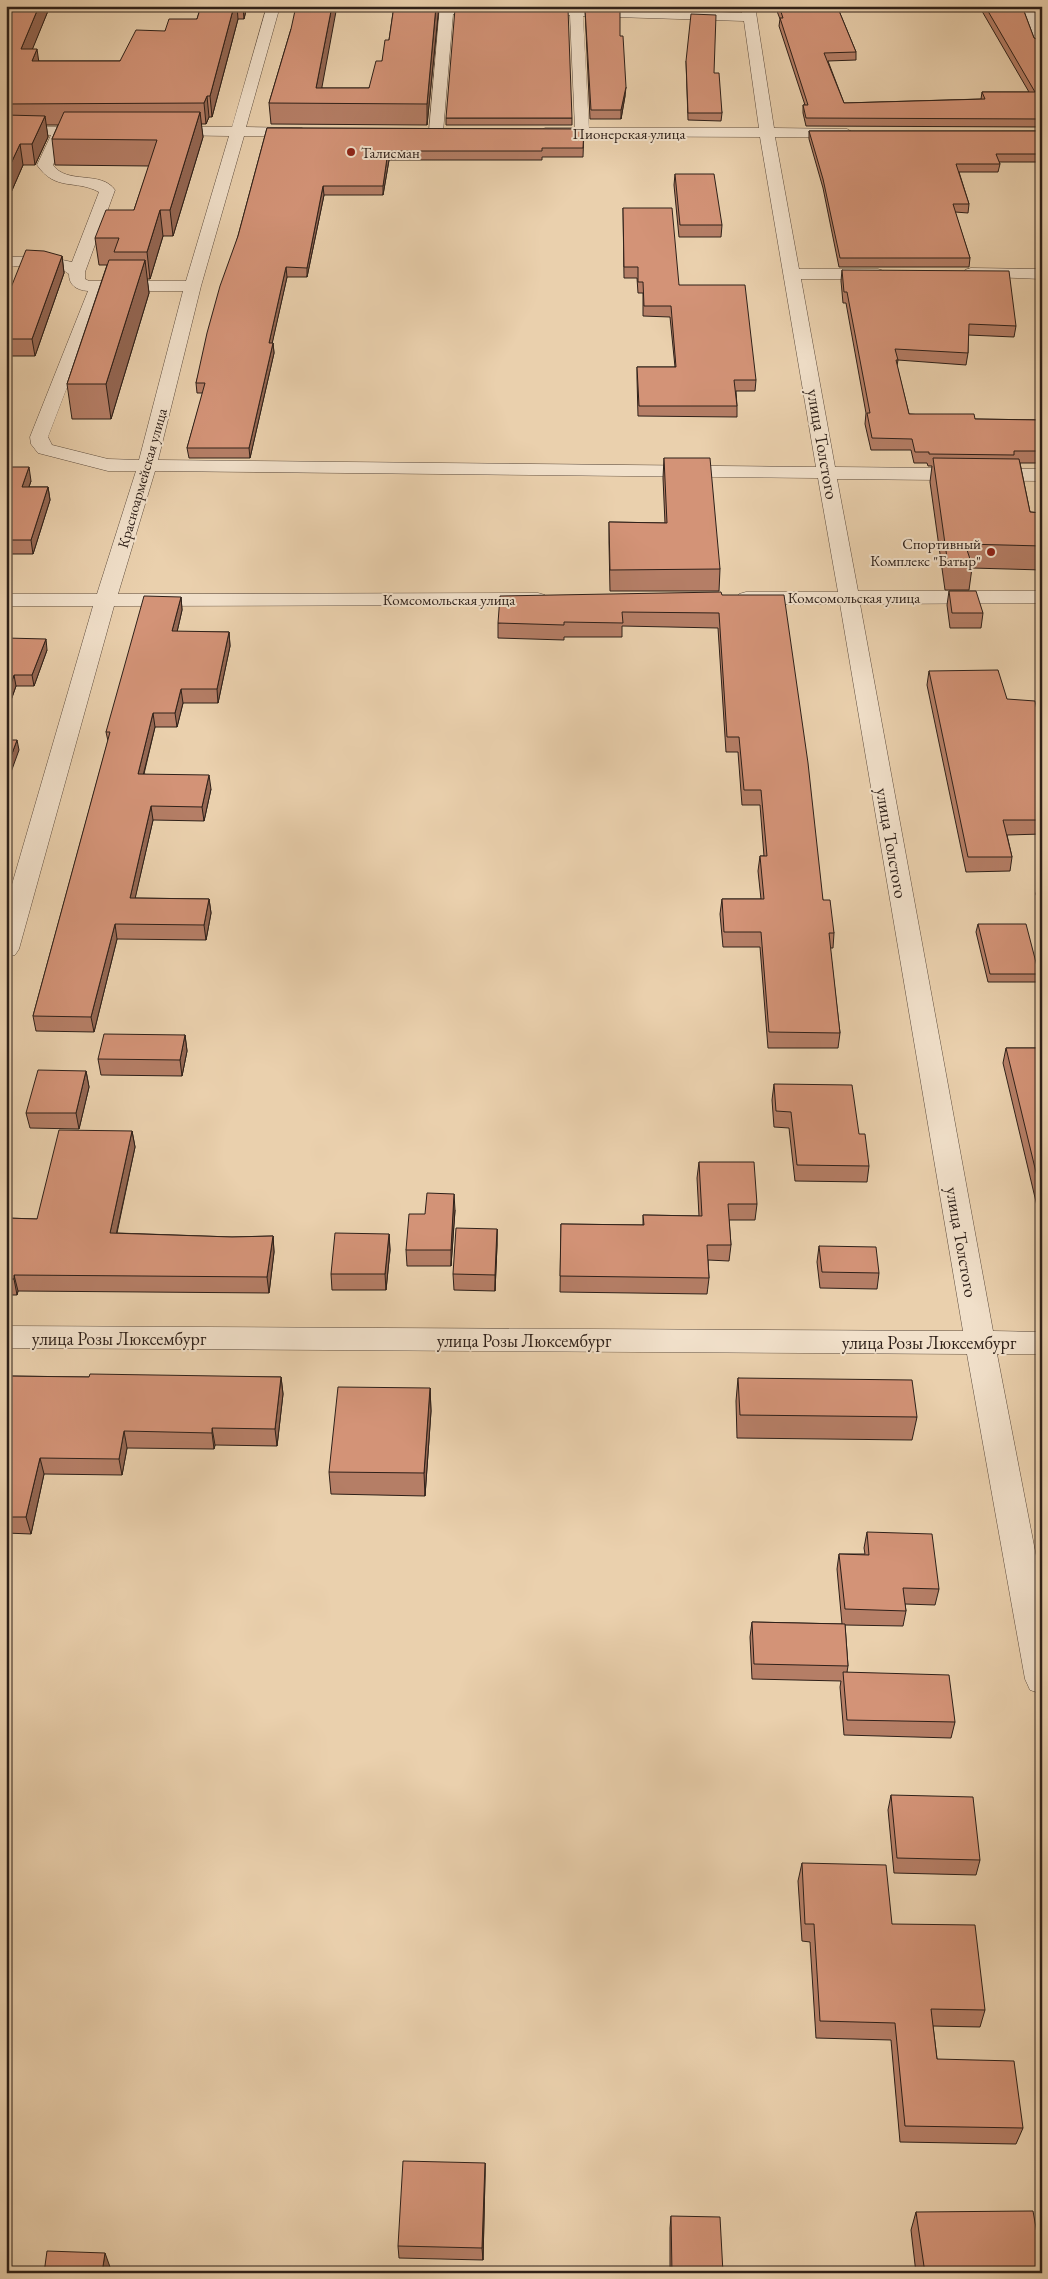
<svg xmlns="http://www.w3.org/2000/svg" width="1048" height="2279" viewBox="0 0 1048 2279" font-family="'EB Garamond',serif">
  <style>
    .lines { fill: none; stroke-linecap: round; stroke-linejoin: round }
    .minor-casing { stroke: #5d4c3e; stroke-width: 1 }
    .minor { fill: #f1e0ca; fill-rule: evenodd }
    .wall { fill: #b57e66; stroke: #2e2019 }
    .shaded-wall { fill: #946753; stroke: #2e2019 }
    .building { fill: #d39377; stroke: #2e2019 }
    .poi-dot { fill: #8f2418; stroke: #f1e0ca; stroke-width: 2 }
    .labels { text-anchor: middle; dominant-baseline: central; stroke-width: 4; stroke-linejoin: round; paint-order: stroke }
    .far-street-label { font-size: 15px; fill: #2e2019; stroke: #f1e0ca }
    .far-poi-label { font-size: 15px; fill: #2e2019; stroke: #f1e0ca; text-anchor: start }
    .street-label { font-size: 18px; fill: #2e2019; stroke: #f1e0ca }
  </style>
  <rect width="100%" height="100%" fill="#ead0ad"/>
  <filter id="stains"><feTurbulence type="fractalNoise" baseFrequency=".004" numOctaves="4"/><feColorMatrix values="0 0 0 0 .2 0 0 0 0 .09 0 0 0 0 .02 0 0 0 .5 -.17"/></filter>
  <radialGradient id="worn" r=".72"><stop offset=".6" stop-color="#630" stop-opacity="0"/><stop offset="1" stop-color="#630" stop-opacity=".3"/></radialGradient>
  <g class="lines">
    <defs>
      <path id="minor" d="M267,6H280L246,127L302,128L309,132L302,136H244L201,286L158,460L816,467L760,137L545,136L538,132L545,128H575L570,15L531,14L526,13L524,10L526,7L583,6L742,13V6H755L774,128L847,129L854,133L847,137H775L799,269H878L884,271L886,274L884,277L878,279H801L835,467L1042,469V481L837,479L858,591H1042V603L860,604L993,1331L1042,1332V1354H997L1042,1587V1694L1030,1690L1025,1679L967,1354L6,1348V1326L963,1331L840,604H746L739,602L736,598L739,594L746,592H838L818,478L155,471L118,594L538,593L545,595L548,599L545,603L538,605L114,606L19,949L15,955L6,957V905L93,606H6V594H97L136,471H108L38,453L31,444L30,437L88,291C76,290 69,285 69,274C53,261 25,266 6,267V257L43,256L72,262L99,192C75,179 56,192 37,165L51,135L6,134V126L92,127L99,131L92,135H66L53,165C67,185 101,170 115,190L85,272V279L89,281H186L229,136L165,135L158,131L165,127H232ZM583,16L744,21L759,128H589ZM104,291H183L139,460L108,459L52,445L48,437Z
        M440,6H492L498,10L491,14H453L443,132L436,136L429,132Z
        M1020,6H1033L1042,28V49L1035,45Z
        M971,268L1042,269V279L965,276L963,273L965,270Z"/>
    </defs>
    <use href="#minor" class="minor-casing"/>
    <use href="#minor" class="minor"/>
  </g>
  <path class="wall" d="M6,6H50L32,49L39,61H120L165,31L197,19L201,6H247L244,19H238L212,117H209L206,124H201L203,137L173,236H163L150,279H147L149,293L111,419H72L67,384L107,265H99L95,238L134,210L149,166L55,165L52,139L58,125H46L48,137L35,165H23L6,204Z
    M394,6H439L427,125L271,124L269,103L291,29L322,88H369L382,61L389,40Z
    M588,6H620V8L589,7Z
    M775,6H837L856,52V60L828,61L844,103L981,99L982,92H1029L979,6H1022L1034,38L1042,41V127L806,126L803,113V105H805L779,26L780,19Z
    M1035,6H1042V23Z
    M585,9L620,36L625,96L621,119H590Z
    M686,61L714,73L722,113L721,121L688,120Z
    M446,118H572V125H446Z
    M267,128L584,129L583,157H542V160H389L383,195H324L307,277H287L272,343H273L274,353L250,458H189L187,448L203,393H197L196,383L238,236Z
    M809,131H1042V162H999L1000,164L998,172H959L969,204L968,213L955,212L970,258L969,267H839L823,188L809,139Z
    M675,174L722,225L721,237H679L674,185Z
    M623,208L679,285L756,380L755,391H736L737,406V417L638,416L637,378V367H675L670,317L643,316V293H638L637,278H624Z
    M62,256L64,273L35,356H6V300Z
    M842,270L1016,326L1014,337L968,335V353L966,365L898,360L897,366L909,414L975,419L1042,420V463H1020L1030,512L1042,513V570L972,568L969,590H945L930,482L932,466H928L927,463H914L911,450H871L865,424L866,413L846,303H843L841,281Z
    M664,458L720,569L719,591H610L609,543V522L665,523L663,478Z
    M6,467L31,481L29,487H48L50,500L33,554H8L6,558Z
    M949,591L983,613L981,628H950L947,605Z
    M722,595L834,933L833,948H830L840,1033L838,1048H768L760,947H723L720,914L722,899H761L758,871L760,856H764L760,805H742L738,752H726L718,628L622,626V637H564V640L498,638V623Z
    M181,597L182,610L177,632H229L230,646L218,703H183L177,727H155L144,774L211,789L204,821L153,820L135,898L209,899L211,913L206,940L117,939L94,1032L36,1031L33,1016L108,741L106,732Z
    M6,638L47,650L34,686H16L10,703H6Z
    M929,671L1007,699L1042,732V834L1007,835L1012,857L1010,871L966,872L927,685Z
    M1039,878H1042V915L1036,894Z
    M978,924L1039,974L1037,982H988L976,932Z
    M185,1035L187,1051L182,1076L101,1075L98,1059Z
    M1006,1048H1042V1227L1003,1063Z
    M86,1071L89,1087L79,1129L30,1128L26,1113Z
    M774,1084L869,1166L867,1182L795,1181L789,1128L774,1127L772,1100Z
    M132,1131L135,1147L117,1233L232,1237L273,1236L274,1252L269,1293L18,1291L17,1295H6V1218L37,1219Z
    M699,1162L757,1204L755,1220H729L731,1245L729,1261L708,1260L709,1278L707,1294L560,1292L561,1224L643,1225V1215L699,1216L697,1178Z
    M455,1210L451,1266H407L406,1250L425,1214Z
    M497,1229V1245L495,1291L454,1290L453,1274Z
    M389,1234L390,1250L386,1290H332L331,1274Z
    M819,1246L879,1273L877,1289L820,1288L817,1262Z
    M6,1376L89,1377H281L283,1394L277,1446L215,1445L214,1449L127,1448L122,1475L44,1474L31,1534L6,1533Z
    M738,1378L917,1417L912,1440L737,1438L736,1401Z
    M430,1388L431,1411L425,1496L331,1494L329,1472Z
    M867,1532L939,1589L935,1605L905,1604L906,1611L903,1626L845,1625L848,1666L847,1672L955,1722L951,1738L844,1735L840,1687L841,1681L752,1679L750,1637L752,1622L842,1624L837,1569L839,1554H865L864,1548Z
    M891,1795L980,1860L976,1875L894,1873L888,1810Z
    M802,1863L892,1924L985,2010L980,2027L933,2026L937,2059L1023,2128L1016,2144L900,2142L891,2040L816,2038L810,1942L802,1941L798,1881Z
    M485,2163V2176L483,2260L399,2258L398,2246Z
    M916,2212L1042,2273H916L911,2230Z
    M671,2216L723,2273H670V2228Z"/>
  <path class="shaded-wall" d="M39,6H50L24,70L21,49Z
    M234,6H237L238,19L212,117L210,96Z
    M243,6H247L244,19Z
    M332,6H337L319,103L316,88Z
    M436,6H439L427,125V104Z
    M37,49L40,70L32,61Z
    M626,87L625,96L621,119V110Z
    M207,96L209,117L206,124L204,103Z
    M200,112L203,137L173,236L170,210Z
    M45,116L48,137L35,165L32,144Z
    M20,144L23,165L6,204V174Z
    M388,151L389,160L383,195V186Z
    M323,186L324,195L307,277V268Z
    M160,210L163,236L150,279L147,252Z
    M62,256L64,273L35,356L32,339Z
    M145,260L149,293L111,419L106,384Z
    M286,267L287,277L270,353L269,343Z
    M273,343L274,353L250,458L249,448Z
    M29,467L31,481L24,500L22,487Z
    M48,487L50,500L33,554L31,540Z
    M6,545L8,554L6,558Z
    M181,597L182,610L174,645L172,631Z
    M229,632L230,646L218,703L217,689Z
    M46,639L47,650L34,686L32,675Z
    M14,675L16,686L10,703L8,692Z
    M181,689L183,703L177,727L175,713Z
    M153,713L155,727L140,788L138,774Z
    M17,740L19,750L6,786V770Z
    M209,775L211,789L204,821L202,807Z
    M151,806L153,820L132,912L130,898Z
    M209,899L211,913L206,940L204,925Z
    M115,924L117,939L94,1032L91,1017Z
    M185,1035L187,1051L182,1076L180,1060Z
    M86,1071L89,1087L79,1129L76,1113Z
    M132,1131L135,1147L113,1249L110,1233Z
    M454,1194L455,1210L451,1266V1250Z
    M497,1229V1245L495,1291V1275Z
    M389,1234L390,1250L386,1290L385,1274Z
    M273,1236L274,1252L269,1293L267,1277Z
    M14,1275L18,1291L17,1295L14,1279Z
    M281,1377L283,1394L277,1446L275,1429Z
    M430,1388L431,1411L425,1496L424,1473Z
    M212,1428L215,1445L214,1449L212,1433Z
    M124,1431L127,1448L122,1475L119,1459Z
    M40,1458L44,1474L31,1534L26,1517Z
    M485,2163V2176L483,2260L482,2248Z
    M105,2253L110,2267L109,2273H102Z"/>
  <path class="building" d="M6,6H39L21,49H37L32,61H120L136,30L165,31L169,19H197L201,6H234L210,96H207L204,103L6,104Z
    M296,6H332L316,88H369L376,61H382L385,40H389L394,6H436L427,104L269,103L291,29Z
    M779,6H837L856,52L824,53L844,103L985,99L982,92H1035L985,6H1022L1034,38L1042,41V119L806,118L803,105H808L780,18H783Z
    M455,9H568L572,118H446Z
    M585,9L620,10V36H623L626,87L621,110H591Z
    M691,14L716,15L714,73H719L722,113H688L686,61Z
    M64,112H200L170,210H160L147,252H114L119,238H95L106,210H134L157,140L52,139Z
    M6,115L45,116L32,144H20L6,174Z
    M267,128L584,129L583,148H542V151H388L383,186H323L307,268L286,267L269,343H273L249,448H187L205,383H196L207,333L220,286L238,236Z
    M809,131H1042V154H996L1000,164H956L969,204H953L970,258H840L823,179Z
    M675,174H714L722,225H680Z
    M623,208H672L679,285H745L756,380H734L737,406H639L637,367H676L671,306H644L643,282H638V267H624Z
    M26,250L44,251L62,256L32,339H6V300Z
    M109,260H145L106,384H67Z
    M842,270L1009,271L1016,326L969,324L968,353L895,349L898,360H896L909,414H974L975,419L1042,420V451H1014V455L929,454V452H915L912,439L872,438L867,413H870L847,292H844Z
    M664,458H710L720,569L610,570L609,522L667,523Z
    M933,458L1019,459L1030,512L1042,513V546L965,544L972,565H948Z
    M6,467H29L22,487H48L31,540H6Z
    M949,591H976L983,613H952Z
    M721,592L722,595H784L808,763L823,900H830L834,933H829L840,1033L769,1032L761,932H724L722,899H764L760,856H767L761,790H744L739,737H727L719,613L622,612L623,623L564,622V625L498,623L500,596Z
    M144,596L181,597L172,631L229,632L217,689H181L175,713H153L138,774L209,775L202,807L151,806L130,898L209,899L204,925L115,924L91,1017L33,1016L110,732H106Z
    M6,638L46,639L32,675H14L8,692H6Z
    M998,670L1007,699L1035,701L1042,732V820H1003L1012,857H968L929,671Z
    M6,740H17L6,770Z
    M1039,878H1042V888Z
    M978,924H1026L1039,974H990Z
    M104,1034L185,1035L180,1060L98,1059Z
    M1006,1048H1042V1197Z
    M38,1070L86,1071L76,1113H26Z
    M774,1084L852,1085L859,1134H865L869,1166L797,1165L791,1112L776,1111Z
    M59,1130L132,1131L110,1233L232,1237L273,1236L267,1277L14,1275V1279H6V1218L37,1219Z
    M699,1162H754L757,1204H728L731,1245H707L709,1278L560,1276L561,1224L644,1225L643,1215L702,1216Z
    M427,1193L454,1194L451,1250H406L409,1214H425Z
    M456,1228L497,1229L495,1275L453,1274Z
    M335,1233L389,1234L385,1274H331Z
    M819,1246L876,1247L879,1273L822,1272Z
    M90,1374L281,1377L275,1429L212,1428V1433L124,1431L119,1459L40,1458L26,1517H6V1376L89,1377Z
    M738,1378L912,1380L917,1417L740,1415Z
    M338,1387L430,1388L424,1473L329,1472Z
    M867,1532L932,1534L939,1589L903,1588L906,1611L845,1609L839,1554L869,1555Z
    M752,1622L845,1624L848,1666L754,1664Z
    M843,1672L949,1675L955,1722L847,1720Z
    M891,1795L973,1797L980,1860L897,1858Z
    M802,1863L886,1865L892,1924L975,1925L985,2010L931,2009L937,2059L1014,2061L1023,2128L905,2126L895,2023L820,2021L814,1924H805Z
    M403,2161L485,2163L482,2248L398,2246Z
    M1033,2211L1042,2261V2273H925L916,2212Z
    M671,2216L720,2217L723,2273H672Z
    M47,2251L105,2253L102,2273H44Z"/>
  <g class="poi-dot">
    <circle cx="351" cy="152" r="5"/>
    <circle cx="991" cy="552" r="5"/>
  </g>
  <g class="labels">
    <g class="far-street-label">
      <text x="629" y="133">Пионерская улица</text>
      <text transform="translate(142 478) rotate(-74)">Красноармейская улица</text>
      <text x="854" y="597">Комсомольская улица</text>
      <text x="449" y="599">Комсомольская улица</text>
    </g>
    <g class="far-poi-label">
      <text x="361" y="152">Талисман</text>
      <text x="981" y="543" text-anchor="end">Спортивный<tspan x="981" dy="17">Комплекс "Батыр"</tspan></text>
    </g>
    <g class="street-label">
      <text transform="translate(823 444) rotate(80)">улица Толстого</text>
      <text transform="translate(892 843) rotate(80)">улица Толстого</text>
      <text transform="translate(962 1242) rotate(80)">улица Толстого</text>
      <text x="119" y="1338">улица Розы Люксембург</text>
      <text x="524" y="1340">улица Розы Люксембург</text>
      <text x="929" y="1342">улица Розы Люксембург</text>
    </g>
  </g>
  <rect width="1048" height="2279" fill="none" stroke="#ead0ad" stroke-width="25"/>
  <rect x="8" y="8" width="1033" height="2264" fill="none" stroke="#2e2019" stroke-width="2.5"/>
  <rect x="12" y="12" width="1023" height="2254" fill="none" stroke="#2e2019"/>
  <rect width="100%" height="100%" filter="url(#stains)"/>
  <rect width="100%" height="100%" fill="url(#worn)"/>
</svg>
